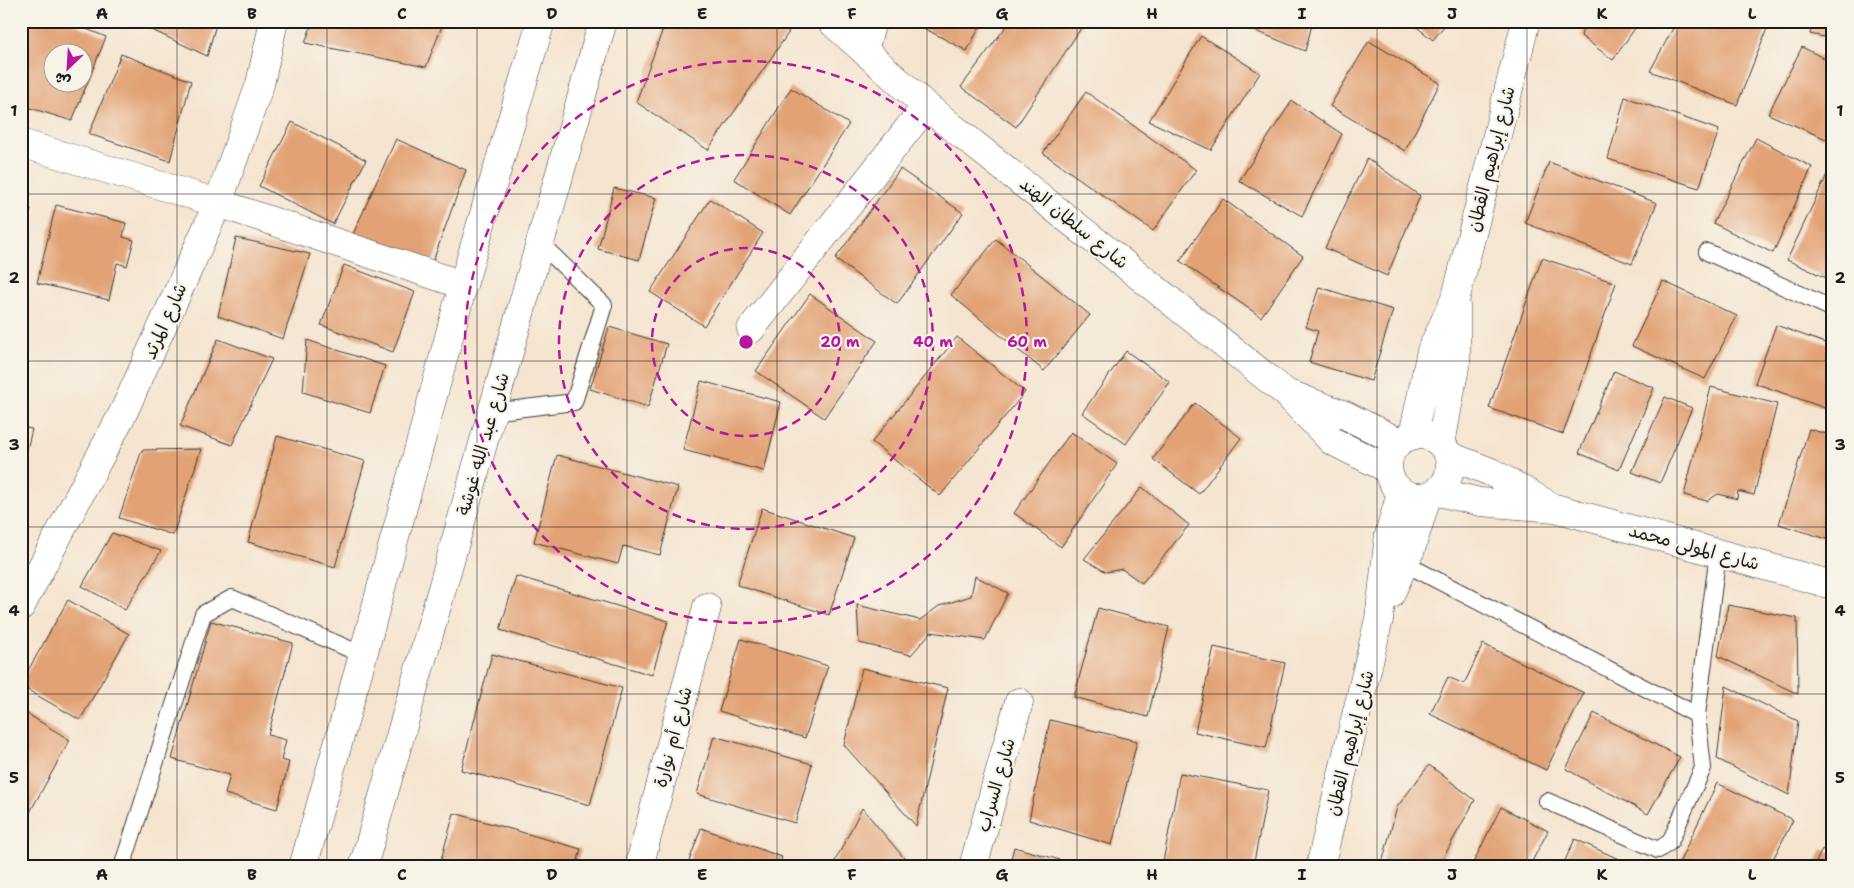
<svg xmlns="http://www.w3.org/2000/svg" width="1854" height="888" viewBox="0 0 1854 888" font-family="'Shantell Sans','Playpen Sans Arabic',sans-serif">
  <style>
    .building { fill: #e2a274; fill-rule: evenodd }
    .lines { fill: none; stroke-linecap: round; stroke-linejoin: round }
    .service-casing { stroke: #3d3a37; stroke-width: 18 }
    .minor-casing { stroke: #3d3a37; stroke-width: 29 }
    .tertiary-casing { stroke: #3d3a37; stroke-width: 29 }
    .primary-casing { stroke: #3d3a37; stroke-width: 29 }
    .service { stroke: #fff; stroke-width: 16 }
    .minor { stroke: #fff; stroke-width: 28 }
    .tertiary { stroke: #fff; stroke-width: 28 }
    .primary { stroke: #fff; stroke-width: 28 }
    .grid { fill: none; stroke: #1c1c1c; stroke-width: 1; stroke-opacity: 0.55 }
    .ring { fill: none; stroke: #b5179e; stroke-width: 2.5; stroke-dasharray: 9 6 }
    .labels { text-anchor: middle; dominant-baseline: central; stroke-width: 4.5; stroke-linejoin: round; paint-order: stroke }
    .street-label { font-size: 18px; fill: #1c1c1c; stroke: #f7f3e8 }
    .centre { fill: #b5179e; stroke: #f7f3e8; stroke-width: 2.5 }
    .ring-label { font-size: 15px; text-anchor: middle; font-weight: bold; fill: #b5179e; stroke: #f7f3e8; stroke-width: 4.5; stroke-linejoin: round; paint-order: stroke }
    .neatline { fill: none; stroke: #1c1c1c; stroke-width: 2 }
    .grid-label { font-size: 16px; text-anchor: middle; font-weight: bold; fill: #1c1c1c }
  </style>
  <rect width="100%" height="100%" fill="#f7f3e8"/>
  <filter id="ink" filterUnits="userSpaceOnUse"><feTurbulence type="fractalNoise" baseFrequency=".02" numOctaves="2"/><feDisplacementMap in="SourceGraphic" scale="10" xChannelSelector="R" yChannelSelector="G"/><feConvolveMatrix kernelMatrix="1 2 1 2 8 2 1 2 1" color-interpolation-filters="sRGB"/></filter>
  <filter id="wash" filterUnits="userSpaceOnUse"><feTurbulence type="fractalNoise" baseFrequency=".0096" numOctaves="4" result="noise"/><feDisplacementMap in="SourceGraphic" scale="20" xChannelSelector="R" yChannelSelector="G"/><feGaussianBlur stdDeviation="1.12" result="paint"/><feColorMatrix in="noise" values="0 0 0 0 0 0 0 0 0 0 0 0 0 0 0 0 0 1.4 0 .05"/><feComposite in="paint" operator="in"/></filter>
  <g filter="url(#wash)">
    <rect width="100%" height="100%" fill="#f5e4cf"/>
    <g id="blocks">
      <path class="building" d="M21,21H67L106,37L72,121L21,105ZM52,52H82V82H52Z
        M133,21H217L207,56Z
        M313,21H444L426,67L305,43Z
        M666,21H775L789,32L708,150L636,102Z
        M918,21H983L967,51L916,24Z
        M1010,21L1085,22L1016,127L961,87Z
        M1231,21H1313L1305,51Z
        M1409,21H1448L1433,40Z
        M1585,21H1640L1613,60L1581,36Z
        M1677,21H1770L1737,105L1650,71Z
        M1813,21H1833V39L1810,34Z
        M1201,36L1260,73L1211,150L1149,121Z
        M1369,41L1440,83L1405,151L1330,106Z
        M1802,47L1833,63V142L1768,114Z
        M121,54L191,81L170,161L89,134Z
        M791,88L849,124L790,215L734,179Z
        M1086,92L1196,170L1153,231L1043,153Z
        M1625,97L1719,130L1699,188L1608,159Z
        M1292,101L1342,134L1302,216L1239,181Z
        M292,122L366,160L333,224L259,186Z
        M1756,138L1812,167L1773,253L1713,223Z
        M396,139L466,170L433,261L353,234Z
        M1367,158L1420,196L1387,276L1325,248Z
        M1549,162L1657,203L1632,264L1525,223Z
        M1831,166L1833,167V281L1787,260Z
        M900,169L963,213L897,304L835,259Z
        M614,188L656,198L639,260L598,249Z
        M710,199L763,233L704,326L650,292Z
        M1223,199L1303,256L1261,317L1180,261Z
        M56,205L126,223L123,237L134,240L127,266L117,263L109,300L37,283Z
        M21,206L31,209L22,239H21Z
        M236,238L310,254L283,339L218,316Z
        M996,239L1090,315L1044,371L951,295Z
        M1542,258L1616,283L1563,434L1489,408Z
        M344,265L415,292L393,352L321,325Z
        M1663,281L1737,316L1705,379L1632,346Z
        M1319,287L1393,310L1371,381L1309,362L1318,331L1306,327Z
        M810,294L877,341L824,418L756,371Z
        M1776,325L1833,346V411L1755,383Z
        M609,327L667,344L648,407L590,389Z
        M957,337L1025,392L940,496L872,442Z
        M218,339L272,359L232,445L180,426Z
        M307,340L385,366L370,413L303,392Z
        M1126,351L1170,382L1126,444L1082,413Z
        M1614,371L1654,388L1619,470L1579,453Z
        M701,381L781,402L764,471L683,450Z
        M1711,387L1777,404L1754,495L1738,491L1737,499L1718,494L1707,501L1684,495Z
        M1665,397L1692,408L1660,483L1632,472Z
        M1195,403L1241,438L1199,494L1153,459Z
        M21,427L32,429L22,471H21Z
        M1809,429L1833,436V541L1779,524Z
        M1071,432L1117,464L1061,547L1014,513Z
        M277,436L365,461L335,567L248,542Z
        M201,449L173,535L119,518L142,450Z
        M557,455L678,487L660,555L623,546L618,564L534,542Z
        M1142,487L1189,525L1142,583L1122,569L1106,572L1084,559Z
        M762,508L854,538L829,615L737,585Z
        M112,533L161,551L125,610L82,586Z
        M516,576L668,621L652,675L500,630Z
        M975,576L1008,593L985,640L931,632L911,655L859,643L857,605L920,620L939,606L971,596Z
        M68,600L129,634L80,720L21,686V683Z
        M1728,605L1797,618L1798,694L1718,656Z
        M1098,608L1169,627L1148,717L1074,697Z
        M211,621L293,643L268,735L286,740L281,760L289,762L277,809L225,794L230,775L172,759Z
        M741,639L828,666L805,738L719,711Z
        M1483,644L1584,693L1546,770L1430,714L1448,677L1464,684Z
        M1214,647L1285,663L1266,748L1195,732Z
        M492,654L622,688L590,805L461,770Z
        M862,668L948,688L916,826L844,745Z
        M1726,686L1798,721L1789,795L1717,759Z
        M21,710L70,740L21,828Z
        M1594,713L1680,757L1648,814L1566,769Z
        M1050,720L1137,741L1112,845L1029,820Z
        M714,736L812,764L795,823L697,794Z
        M1429,765L1475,800L1438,867H1381L1397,807Z
        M1180,773L1268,790L1253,867H1185L1163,862Z
        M1717,783L1793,820L1769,867H1686L1679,863Z
        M1501,807L1548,831L1529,867H1471Z
        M862,808L910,865L909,867H832Z
        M454,813L581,849L576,867H439Z
        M701,828L782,857L779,867H687Z
        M1575,839L1636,867H1562Z
        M1014,847L1081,866V867H1009Z
        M1822,849L1833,854V867H1814Z"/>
    </g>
  </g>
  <g filter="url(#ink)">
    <use href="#blocks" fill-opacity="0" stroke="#3d3a37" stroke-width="1"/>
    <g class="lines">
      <defs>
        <path id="service" d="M1707,252L1833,309
          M492,412L574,402L604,305L540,243
          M1404,563L1697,715
          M1547,801L1658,850L1670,842L1703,768L1697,715L1718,553
          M122,867L203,614L232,598L363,655"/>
        <path id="minor" d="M864,51L872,21
          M21,143L218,203L463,285
          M751,329L926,106
          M1450,456L1491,472L1547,504
          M1438,492L1480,502L1555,508L1833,585
          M21,606L124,411L218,203L260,84L274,21
          M639,867L707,607
          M973,867L1019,702"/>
        <path id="tertiary" d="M831,21L926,106L1286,393L1332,441L1388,469
          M1292,395L1345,415L1399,442
          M1388 466a31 31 0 1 1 62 0a31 31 0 1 1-62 0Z
          M1413,435L1431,351L1456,297L1526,21
          M1441,444L1456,361V306
          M1390,595L1411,549L1427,497
          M1320,867L1379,619L1389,535L1401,493"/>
        <path id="primary" d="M303,867L363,655L463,285L541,21
          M363,867L603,21"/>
      </defs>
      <use href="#service" class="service-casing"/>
      <use href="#minor" class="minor-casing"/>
      <use href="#tertiary" class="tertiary-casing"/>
      <use href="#primary" class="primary-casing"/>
      <use href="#service" class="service"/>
      <use href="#minor" class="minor"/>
      <use href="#tertiary" class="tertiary"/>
      <use href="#primary" class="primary"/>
    </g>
  </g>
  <path class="grid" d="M177,21V867M327,21V867M477,21V867M627,21V867M777,21V867M927,21V867M1077,21V867M1227,21V867M1377,21V867M1527,21V867M1677,21V867M21,194H1833M21,361H1833M21,527H1833M21,694H1833"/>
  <g class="ring">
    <circle cx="746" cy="342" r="94"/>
    <circle cx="746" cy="342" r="187"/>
    <circle cx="746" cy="342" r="281"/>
  </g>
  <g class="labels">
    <g class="street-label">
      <text transform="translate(1491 159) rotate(-76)">شارع إبراهيم القطان</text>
      <text transform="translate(1074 223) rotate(39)">شارع سلطان الهند</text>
      <text transform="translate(165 321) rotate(-66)">شارع المرثد</text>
      <text transform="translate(483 444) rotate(-74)">شارع عبد الله غوشة</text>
      <text transform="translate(1694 547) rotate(15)">شارع المولى محمد</text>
      <text transform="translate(673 737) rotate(-75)">شارع أم نوارة</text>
      <text transform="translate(1350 743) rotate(-76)">شارع إبراهيم القطان</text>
      <text transform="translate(996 785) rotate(-74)">شارع السراب</text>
    </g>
  </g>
  <circle cx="746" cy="342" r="8" class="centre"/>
  <g class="ring-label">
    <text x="840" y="347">20 m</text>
    <text x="933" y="347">40 m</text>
    <text x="1027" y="347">60 m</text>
  </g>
  <rect width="1854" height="888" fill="none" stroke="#f7f3e8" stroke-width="55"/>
  <g transform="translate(68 68) rotate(205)"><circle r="24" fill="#f7f3e8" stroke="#9f9d96"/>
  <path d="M0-4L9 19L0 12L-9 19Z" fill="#b5179e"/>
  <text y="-8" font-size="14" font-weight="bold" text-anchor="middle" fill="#1c1c1c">ش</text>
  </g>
  <rect x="28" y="28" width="1798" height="832" class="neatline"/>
  <g class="grid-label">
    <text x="102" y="19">A</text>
    <text x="252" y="19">B</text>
    <text x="402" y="19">C</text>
    <text x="552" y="19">D</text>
    <text x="702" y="19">E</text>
    <text x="852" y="19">F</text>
    <text x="1002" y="19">G</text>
    <text x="1152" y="19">H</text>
    <text x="1302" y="19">I</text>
    <text x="1452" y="19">J</text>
    <text x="1602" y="19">K</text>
    <text x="1752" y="19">L</text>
    <text x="14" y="116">1</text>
    <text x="1840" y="116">1</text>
    <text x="14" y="283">2</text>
    <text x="1840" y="283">2</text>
    <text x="14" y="450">3</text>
    <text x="1840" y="450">3</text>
    <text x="14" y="616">4</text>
    <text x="1840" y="616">4</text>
    <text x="14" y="783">5</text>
    <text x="1840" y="783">5</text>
    <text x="102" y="880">A</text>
    <text x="252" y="880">B</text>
    <text x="402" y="880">C</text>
    <text x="552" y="880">D</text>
    <text x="702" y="880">E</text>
    <text x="852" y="880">F</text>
    <text x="1002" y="880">G</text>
    <text x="1152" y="880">H</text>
    <text x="1302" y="880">I</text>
    <text x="1452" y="880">J</text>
    <text x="1602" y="880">K</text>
    <text x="1752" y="880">L</text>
  </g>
</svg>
